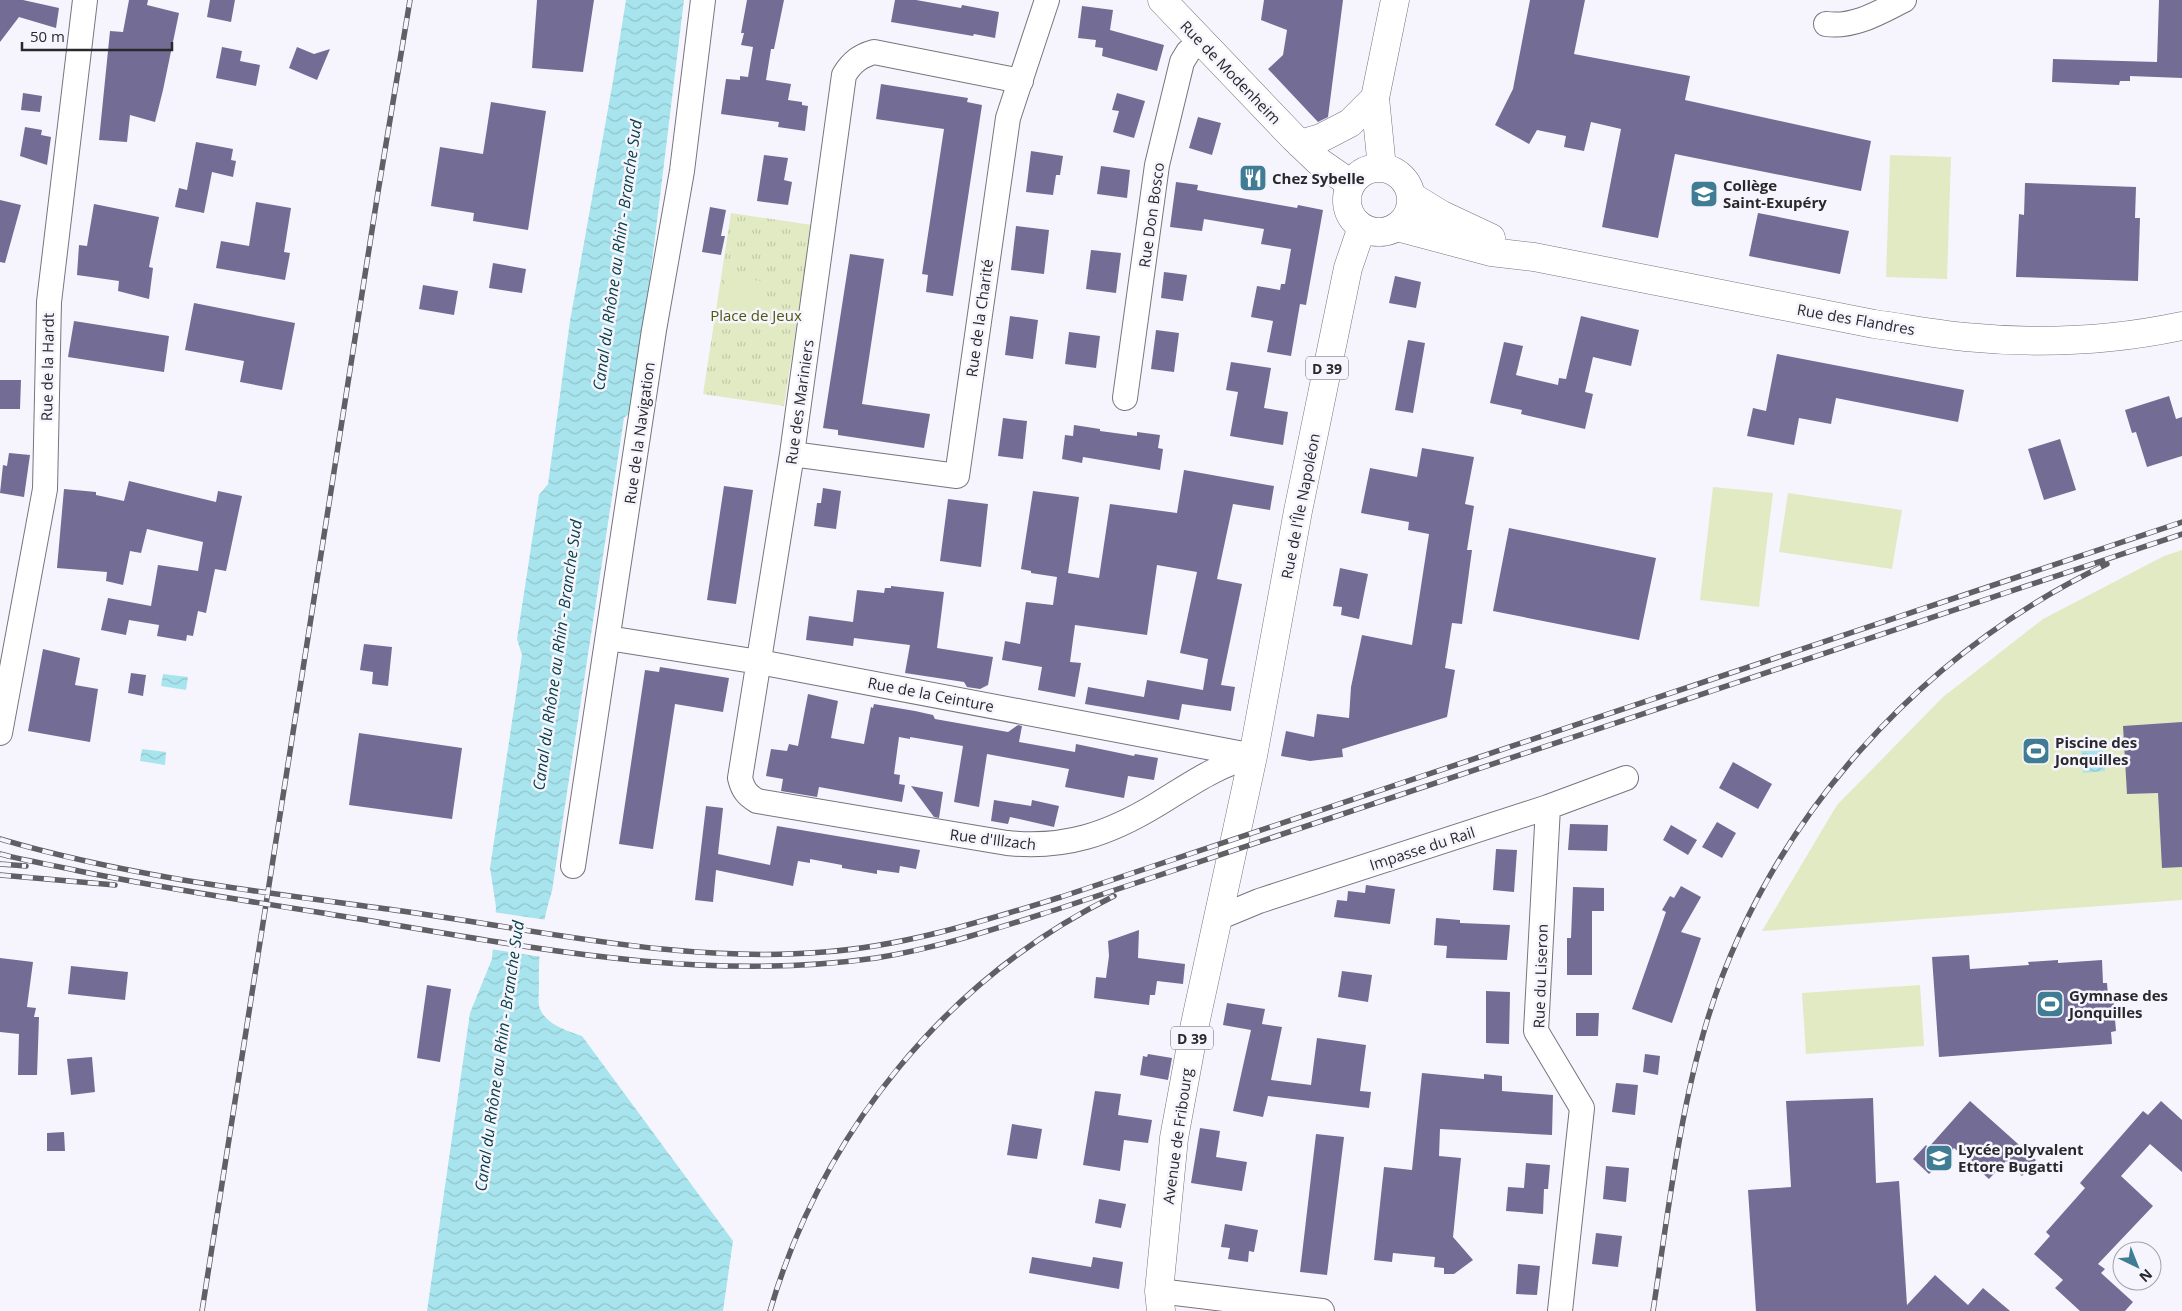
<svg xmlns="http://www.w3.org/2000/svg" width="2182" height="1311" viewBox="0 0 2182 1311" font-family="'Open Sans',sans-serif">
  <style>
    .park { fill: url(#park-tufts) }
    .pitch { fill: #e2eac4 }
    .water { fill: url(#water-waves) }
    .pier { fill: #f6f5fd }
    .building { fill: #736c94 }
    .lines { fill: none; stroke-linecap: round; stroke-linejoin: round }
    .street-casing { stroke: #76757f; stroke-width: 26 }
    .secondary-casing { stroke: #76757f; stroke-width: 29 }
    .primary-casing { stroke: #76757f; stroke-width: 29 }
    .street { stroke: #fff; stroke-width: 24 }
    .secondary { stroke: #fff; stroke-width: 28 }
    .primary { stroke: #fff; stroke-width: 28 }
    .rail-casing { stroke: #605f64; stroke-width: 5.5 }
    .rail { stroke: #f6f5fd; stroke-width: 4; stroke-dasharray: 11; stroke-linecap: butt }
    .labels { text-anchor: middle; dominant-baseline: central; stroke-width: 5; stroke-linejoin: round; paint-order: stroke }
    .shield { fill: #f6f5fd; stroke: #66666b; stroke-width: 1 }
    .shield-label { font-size: 14px; font-weight: bold; fill: #29282c }
    .street-label { font-size: 15px; fill: #29282c; stroke: #f6f5fd }
    .poi-label { font-size: 15px; font-weight: bold; fill: #29282c; stroke: #f6f5fd; text-anchor: start }
    .park-label { font-size: 15px; fill: #4f570f; stroke: #f6f5fd }
    .water-label { font-size: 16px; font-style: italic; fill: #094048; stroke: #f6f5fd }
  </style>
  <defs>
    <pattern id="park-tufts" width="24" height="20" patternUnits="userSpaceOnUse" patternTransform="scale(1.25)"><rect width="24" height="20" fill="#e2eac4"/><path d="M3 7l-1-3M5 7V3M7 7l1-3M15 17l-1-3M17 17v-4M19 17l1-3" fill="none" stroke="#c2c9a9"/></pattern>
    <pattern id="water-waves" width="16" height="10" patternUnits="userSpaceOnUse" patternTransform="scale(1.25)"><rect width="16" height="10" fill="#a8e4ed"/><path d="M0 5q4-4 8 0t8 0" fill="none" stroke="#91c4cb"/></pattern>
  </defs>
  <rect width="100%" height="100%" fill="#f6f5fd"/>
  <path class="park" d="M731,213L812,225L784,406L703,394Z"/>
  <path class="pitch" d="M1890,155L1951,157L1947,279L1886,277Z
    M726,276L768,282L762,321L721,315Z
    M1713,487L1773,493L1759,607L1700,600Z
    M1788,493L1902,510L1892,569L1779,552Z
    M2182,550V900L1762,931L1837,805L1943,697L2043,619L2164,556Z
    M1920,985L1924,1046L1806,1054L1802,993Z"/>
  <path class="water" d="M626,0H684L634,409L624,418L552,891C542,922 538,954 539,986C539,992 538,1000 539,1006C544,1024 567,1031 582,1036L733,1241L723,1311H427L470,1013L492,959L496,907L490,868L522,655L517,639L539,495L548,484L570,321L613,81Z
    M163,674L188,677L186,690L161,686Z
    M142,749L166,752L165,765L140,761Z
    M2103,750L2105,771L2083,773L2081,751Z"/>
  <path class="pier" d="M493,912L547,920L542,957L490,949Z"/>
  <path class="building" d="M0,0H23L59,8L56,28L19,17L0,42Z
    M129,0H148L147,5L179,13L163,90L155,122L130,115L127,142L99,140L110,31L123,32Z
    M210,0H235L231,22L207,17Z
    M537,0H594L583,72L532,68Z
    M747,0H784L774,49H771L766,80L791,84L788,100L802,102V105L808,106L805,131L778,127L779,122L721,114L726,79L740,80V76L748,77L753,47L741,45L744,33H741Z
    M895,0H916L961,8L962,5L999,12L995,38L974,34L973,36L891,22Z
    M1264,0H1343L1328,117L1318,122L1268,69L1283,55L1287,30L1261,20Z
    M1530,0H1585L1574,54L1690,76L1685,100L1871,141L1861,191L1675,154L1658,238L1602,227L1621,129L1591,122L1584,151L1564,147L1566,136L1537,130L1529,144L1495,125L1513,89Z
    M2159,0H2182V78L2130,76V81H2120L2119,85L2052,82L2053,59L2157,62Z
    M1082,6L1113,10L1110,30L1164,45L1157,71L1102,56L1103,48L1095,47L1096,40L1078,38Z
    M222,47L242,51L240,61L260,65L256,86L216,78Z
    M297,47L314,54L330,49L317,80L289,68Z
    M881,84L968,98L967,102L982,105L953,296L926,292L928,275L922,274L944,129L876,119Z
    M23,93L42,96L40,112L21,110Z
    M1117,93L1145,101L1134,138L1113,132L1119,111L1112,110Z
    M491,102L546,111L528,230L473,221L474,213L431,206L440,147L483,154Z
    M1198,117L1221,123L1212,155L1189,148Z
    M25,127L42,130L41,135L51,137L47,165L20,156Z
    M196,142L233,149L231,160L236,161L233,177L212,172L204,213L175,207L179,188L187,190Z
    M1031,151L1063,156L1060,175H1056L1053,195L1026,192Z
    M764,155L788,158L784,180L792,182L788,205L757,201Z
    M1101,166L1130,170L1127,198L1097,194Z
    M1176,182L1198,185L1197,190L1207,192L1297,208L1298,205L1323,210L1306,305L1300,304L1291,356L1267,352L1273,321L1251,317L1257,286L1280,290L1281,284H1285L1291,249L1261,244L1264,229L1204,219L1202,231L1170,227Z
    M2025,183L2136,187L2135,218H2140L2138,281L2016,277L2019,214L2024,215Z
    M0,200L21,205L5,263L0,262Z
    M256,202L291,208L284,252L290,253L285,280L216,268L221,241L249,246Z
    M94,204L159,217L149,267L153,268L149,299L118,291L119,281L77,275L79,245L87,246Z
    M710,207L726,210L721,236H725L721,255L702,252Z
    M1758,213L1849,231L1840,274L1749,256Z
    M1016,226L1049,230L1044,274L1011,270Z
    M1091,250L1121,253L1116,293L1086,289Z
    M850,254L884,259L862,404L930,414L924,448L838,435V430L823,428Z
    M493,263L526,269L522,293L489,288Z
    M1164,272L1187,275L1183,301L1161,298Z
    M1395,276L1421,282L1416,308L1389,303Z
    M423,285L458,291L454,315L419,309Z
    M194,303L295,323L282,390L240,382L244,361L185,350Z
    M1010,316L1038,320L1033,359L1005,355Z
    M1581,316L1639,330L1631,366L1593,357L1585,392L1593,394L1585,429L1521,414L1522,410L1490,403L1504,342L1523,346L1516,375L1558,385L1559,378L1566,379Z
    M74,321L169,336L164,372L68,357Z
    M1156,330L1179,333L1174,372L1151,369Z
    M1069,332L1100,336L1096,368L1065,364Z
    M1408,340L1425,343L1413,413L1395,410Z
    M1777,354L1964,390L1958,422L1836,398L1831,424L1799,418L1794,445L1747,436L1753,408L1766,411Z
    M1231,362L1271,368L1264,408L1288,412L1283,445L1230,436L1238,392L1226,390Z
    M0,380H21L20,409H0Z
    M2169,396L2176,419L2182,417V456L2147,467L2136,432L2132,433L2125,410Z
    M1003,418L1027,421L1023,459L998,456Z
    M1074,425L1100,429V431L1137,436V432L1160,435L1158,448L1163,449L1160,470L1083,457L1082,463L1062,459L1065,435L1073,436Z
    M2060,439L2076,490L2044,500L2028,449Z
    M1422,448L1474,457L1465,504L1474,506L1467,550H1472L1462,624L1452,623L1445,668L1455,670L1447,717L1342,749L1343,757L1310,761L1281,756L1286,731L1314,737L1317,714L1349,718L1351,687L1362,635L1412,645L1429,534L1408,530L1409,522L1361,513L1370,468L1417,477Z
    M9,453L30,455L24,497L0,493L3,465L7,466Z
    M1184,470L1274,486L1270,510L1233,504L1217,579L1242,584L1221,685L1235,687L1231,711L1182,704L1179,720L1085,704L1088,687L1144,697L1147,680L1203,690L1208,659L1180,653L1197,572L1157,565L1147,635L1075,625L1070,662L1081,663L1075,697L1038,690L1042,667L1002,660L1005,641L1020,644L1026,602L1053,605L1057,577L1031,573V571L1021,569L1033,491L1079,497L1068,573L1099,578L1110,504L1177,513Z
    M129,481L216,502L218,491L242,496L226,571L215,569L206,613L198,611L193,636L187,635L186,641L157,636L159,625L129,620L126,635L101,630L108,598L151,606L158,565L198,571L203,542L147,529L141,553L130,551L123,585L106,581L107,572L57,568L64,489L96,492V495L124,501Z
    M724,486L753,490L736,604L707,600Z
    M823,488L841,491L836,529L814,526L817,503H821Z
    M948,499L988,504L981,567L940,561Z
    M1509,528L1656,558L1639,640L1493,611Z
    M1340,568L1368,574L1359,619L1341,615L1342,607L1333,606Z
    M891,586L944,592L937,648L993,657L988,685L980,689L967,687L964,682L905,673L910,645L854,638L853,646L806,640L809,616L853,622L857,590L884,593L885,588H891Z
    M364,644L392,647L388,686L372,684L373,672L360,670Z
    M43,649L80,658L75,685L98,689L90,742L28,731Z
    M660,667L729,678L723,712L675,704L653,849L619,844L645,670L659,672Z
    M131,673L146,675L143,696L128,693Z
    M808,694L838,701L831,738L864,744L871,707L873,708L874,704L915,711L933,715L935,719L1008,732L1018,725L1022,726L1019,742L1075,752L1076,744L1134,756L1135,754L1158,758L1154,780L1128,776L1124,798L1065,787L1069,769L987,754L979,807L954,802L963,746L910,737V739L899,737L894,774L900,775L899,784L905,785L902,802L819,787L817,797L781,791L783,779L766,776L771,749L787,751L789,744L798,746Z
    M2182,722V867L2162,868L2158,793L2127,794L2123,726Z
    M359,733L462,748L452,819L349,805Z
    M1733,762L1772,784L1758,809L1719,788Z
    M911,786L943,792L939,818L934,817Z
    M994,800L1031,806L1032,800L1059,806L1054,827L1010,817L1008,824L991,821Z
    M706,806L723,808L718,854L770,865L777,826L920,850L916,869L900,866L899,873L877,870V874L842,868V865L810,859V863L798,861L793,886L716,870L713,902L695,900Z
    M1717,822L1736,833L1722,858L1702,847Z
    M1570,824L1608,825L1607,851L1568,850Z
    M1671,825L1697,840L1688,855L1663,840Z
    M1496,849L1517,850L1514,892L1493,890Z
    M1366,885L1395,889L1390,924L1334,917L1337,900L1347,901L1348,891L1365,893Z
    M1681,886L1701,897L1681,932L1701,938L1672,1023L1632,1009L1666,912L1662,910L1670,896L1674,898Z
    M1573,887L1604,888V911H1592V975H1567V938H1571Z
    M1436,918L1460,920V923L1510,925L1507,960L1446,958L1447,946L1434,945Z
    M1139,930L1138,958L1185,964L1183,984L1157,981L1155,995H1150L1149,1005L1094,998L1096,977L1106,978L1109,956L1108,941Z
    M1969,955L1970,969L2029,965L2028,962L2058,960V963L2102,960L2103,983H2107L2108,996L2113,995L2116,1031L2111,1032L2112,1044L1939,1057L1932,957Z
    M0,958L33,962L27,1007L36,1008L34,1017H39L37,1075H18L19,1034L0,1032Z
    M71,966L128,972L125,1000L68,994Z
    M1342,971L1372,975L1368,1002L1338,997Z
    M427,985L451,989L440,1062L417,1058Z
    M1486,991L1510,992L1509,1044L1486,1043Z
    M1227,1003L1265,1009L1262,1024L1282,1027L1271,1080L1311,1085L1317,1038L1366,1045L1360,1091L1371,1092L1369,1108L1268,1096L1263,1117L1233,1111L1251,1030L1223,1025Z
    M1576,1013H1599L1598,1036H1576Z
    M1148,1054L1172,1058L1168,1080L1140,1075L1143,1056L1147,1057Z
    M1645,1054L1660,1056L1658,1075L1643,1072Z
    M92,1057L95,1092L71,1095L67,1059Z
    M1422,1073L1484,1079V1074L1502,1076V1091L1553,1095L1552,1135L1440,1129L1439,1156L1461,1158L1453,1237L1473,1260L1454,1274H1444V1268L1434,1267L1435,1257L1393,1253L1392,1262L1374,1260L1384,1167L1412,1170Z
    M1616,1083L1638,1085L1635,1115L1612,1112Z
    M1095,1091L1121,1094L1118,1115L1152,1120L1148,1143L1124,1140L1120,1171L1083,1165Z
    M1873,1098L1876,1183L1899,1181L1907,1305L1935,1275L1968,1305L1983,1288L2010,1311H1756L1748,1190L1791,1187L1786,1101Z
    M1970,1101L2036,1160L2022,1176L2006,1161L1989,1179L1954,1148L1929,1174L1913,1159L1926,1145L1928,1148Z
    M2161,1101L2182,1120V1172L2150,1144L2121,1176L2153,1206L2098,1264L2105,1269L2101,1273L2133,1302L2125,1311H2080L2055,1288L2063,1280L2034,1254L2050,1236L2046,1232L2085,1188L2080,1183L2143,1111L2148,1115Z
    M1012,1124L1042,1129L1037,1159L1007,1155Z
    M1200,1128L1220,1131L1216,1157L1247,1162L1242,1191L1191,1183Z
    M64,1132L65,1151H47V1133Z
    M1316,1134L1344,1137L1327,1275L1300,1272Z
    M1526,1163L1550,1165L1548,1189H1544L1543,1214L1506,1211L1508,1187L1524,1188Z
    M1606,1166L1629,1168L1626,1202L1603,1199Z
    M1099,1199L1126,1204L1121,1228L1095,1223Z
    M1225,1224L1258,1230L1254,1252L1249,1251L1248,1262L1228,1259L1230,1248L1221,1247Z
    M1596,1233L1622,1236L1618,1267L1592,1264Z
    M1032,1257L1091,1267L1093,1257L1123,1262L1119,1289L1029,1273Z
    M1518,1264L1540,1266L1537,1295L1516,1294Z"/>
  <g class="lines">
    <defs>
      <path id="street" d="M1826,24C1854,28 1880,12 1904,0
        M1021,81L874,52C860,56 852,62 844,75L792,454L740,778C743,790 747,795 757,801L1007,843C1065,849 1109,834 1158,804C1191,784 1215,766 1253,756
        M1125,398L1157,165L1182,62L1188,52L1200,41
        M792,454L957,476L1008,118L1047,0
        M608,638L759,662L1249,755
        M0,733L45,489L49,302L85,0
        M1548,807L1536,1031L1582,1108L1560,1311
        M573,866L654,330L682,171L703,0
        M1218,918L1259,901L1548,807L1626,778
        M1159,1291L1322,1311"/>
      <path id="secondary" d="M1162,0L1294,138L1318,161L1351,184
        M1300,144L1321,138L1350,123L1375,98
        M1411,196L1442,215L1491,238
        M1397,227L1491,252L1534,257L1874,324C1904,328 1934,334 1965,337C2036,344 2112,341 2182,326"/>
      <path id="primary" d="M1347 200a32 32 0 1 1 64 0a32 32 0 1 1-64 0Z
        M1382,168L1375,98L1395,0
        M1161,1311L1159,1291L1174,1138L1195,1024L1253,756L1298,511L1348,268L1362,227"/>
    </defs>
    <use href="#street" class="street-casing"/>
    <use href="#secondary" class="secondary-casing"/>
    <use href="#primary" class="primary-casing"/>
    <use href="#street" class="street"/>
    <use href="#secondary" class="secondary"/>
    <use href="#primary" class="primary"/>
    <defs>
      <path id="rail" d="M0,839C128,877 262,892 394,910C536,929 680,964 824,952C906,946 983,921 1061,897L2182,522
        M0,854C26,861 53,865 79,871C162,888 246,901 329,914C510,943 692,984 876,958C938,948 998,928 1058,909L2182,534
        M0,864L26,866
        M0,875L115,885
        M202,1311L378,192L410,0
        M770,1311C822,1133 946,979 1114,896
        M1653,1311C1668,1214 1679,1114 1707,1021C1768,821 1920,653 2107,564"/>
    </defs>
    <use href="#rail" class="rail-casing"/>
    <use href="#rail" class="rail"/>
  </g>
  <defs>
    <symbol id="restaurant-square" viewBox="-11 -11 22 22"><rect x="-9" y="-9" width="18" height="18" rx="4" fill="#407c94" stroke="#f6f5fd"/><path d="M-5-6h1v4h1v-4h1v4h1v-4h1v5L-1.5 .5V6h-2V.5L-5-1ZM5-6V6H3V1.5H1.5Q1.5-4 5-6Z" fill="#fff"/></symbol>
    <symbol id="school-square" viewBox="-11 -11 22 22"><rect x="-9" y="-9" width="18" height="18" rx="4" fill="#407c94" stroke="#f6f5fd"/><path d="M0-5L7-2L0 1L-7-2ZM-4 1L0 2.5L4 1V4Q0 6-4 4Z" fill="#fff"/></symbol>
    <symbol id="stadium-square" viewBox="-11 -11 22 22"><rect x="-9" y="-9" width="18" height="18" rx="4" fill="#407c94" stroke="#f6f5fd"/><path d="M0-5a6.5 5 0 1 0 0 10a6.5 5 0 1 0 0-10ZM-3.5-1.8h7v3.6h-7Z" fill="#fff"/></symbol>
  </defs>
  <g fill-rule="evenodd">
    <use href="#restaurant-square" x="1237" y="162" width="32" height="32"/>
    <use href="#school-square" x="1688" y="178" width="32" height="32"/>
    <use href="#stadium-square" x="2020" y="735" width="32" height="32"/>
    <use href="#stadium-square" x="2034" y="988" width="32" height="32"/>
    <use href="#school-square" x="1923" y="1142" width="32" height="32"/>
  </g>
  <g class="labels">
    <g class="shield">
      <rect x="1306" y="356.5" width="42" height="23" rx="4"/>
      <rect x="1171" y="1026.5" width="42" height="23" rx="4"/>
    </g>
    <g class="shield-label">
      <text x="1327" y="368">D 39</text>
      <text x="1192" y="1038">D 39</text>
    </g>
    <g class="street-label">
      <text transform="translate(1231 72) rotate(46)">Rue de Modenheim</text>
      <text transform="translate(1151 215) rotate(-82)">Rue Don Bosco</text>
      <text transform="translate(979 318) rotate(-82)">Rue de la Charité</text>
      <text transform="translate(1856 319) rotate(10)">Rue des Flandres</text>
      <text transform="translate(47 367) rotate(-89)">Rue de la Hardt</text>
      <text transform="translate(799 402) rotate(-82)">Rue des Mariniers</text>
      <text transform="translate(639 433) rotate(-82)">Rue de la Navigation</text>
      <text transform="translate(1300 506) rotate(-79)">Rue de l'Île Napoléon</text>
      <text transform="translate(931 694) rotate(11)">Rue de la Ceinture</text>
      <text transform="translate(993 839) rotate(7)">Rue d'Illzach</text>
      <text transform="translate(1422 848) rotate(-18)">Impasse du Rail</text>
      <text transform="translate(1540 976) rotate(-88)">Rue du Liseron</text>
      <text transform="translate(1177 1136) rotate(-82)">Avenue de Fribourg</text>
    </g>
    <g class="poi-label">
      <text x="1272" y="178">Chez Sybelle</text>
      <text x="1723" y="185">Collège<tspan x="1723" dy="17">Saint-Exupéry</tspan></text>
      <text x="2055" y="742">Piscine des<tspan x="2055" dy="17">Jonquilles</tspan></text>
      <text x="2069" y="995">Gymnase des<tspan x="2069" dy="17">Jonquilles</tspan></text>
      <text x="1958" y="1149">Lycée polyvalent<tspan x="1958" dy="17">Ettore Bugatti</tspan></text>
    </g>
    <g class="park-label">
      <text x="756" y="315">Place de Jeux</text>
    </g>
    <g class="water-label">
      <text transform="translate(617 255) rotate(-82)">Canal du Rhône au Rhin - Branche Sud</text>
      <text transform="translate(557 655) rotate(-82)">Canal du Rhône au Rhin - Branche Sud</text>
      <text transform="translate(499 1056) rotate(-82)">Canal du Rhône au Rhin - Branche Sud</text>
    </g>
  </g>
  <g transform="translate(2137 1266) rotate(137)"><circle r="24" fill="#f6f5fd" stroke="#a4a3a9"/>
  <path d="M0-4L9 19L0 12L-9 19Z" fill="#407c94"/>
  <text y="-8" font-size="14" font-weight="bold" text-anchor="middle" fill="#29282c">N</text>
  </g>
  <path d="M22 42v8h150v-8" fill="none" stroke="#29282c" stroke-width="2.5"/>
  <text x="30" y="42" font-size="15" fill="#29282c" stroke="#f6f5fd" stroke-width="4" paint-order="stroke">50 m</text>
</svg>
